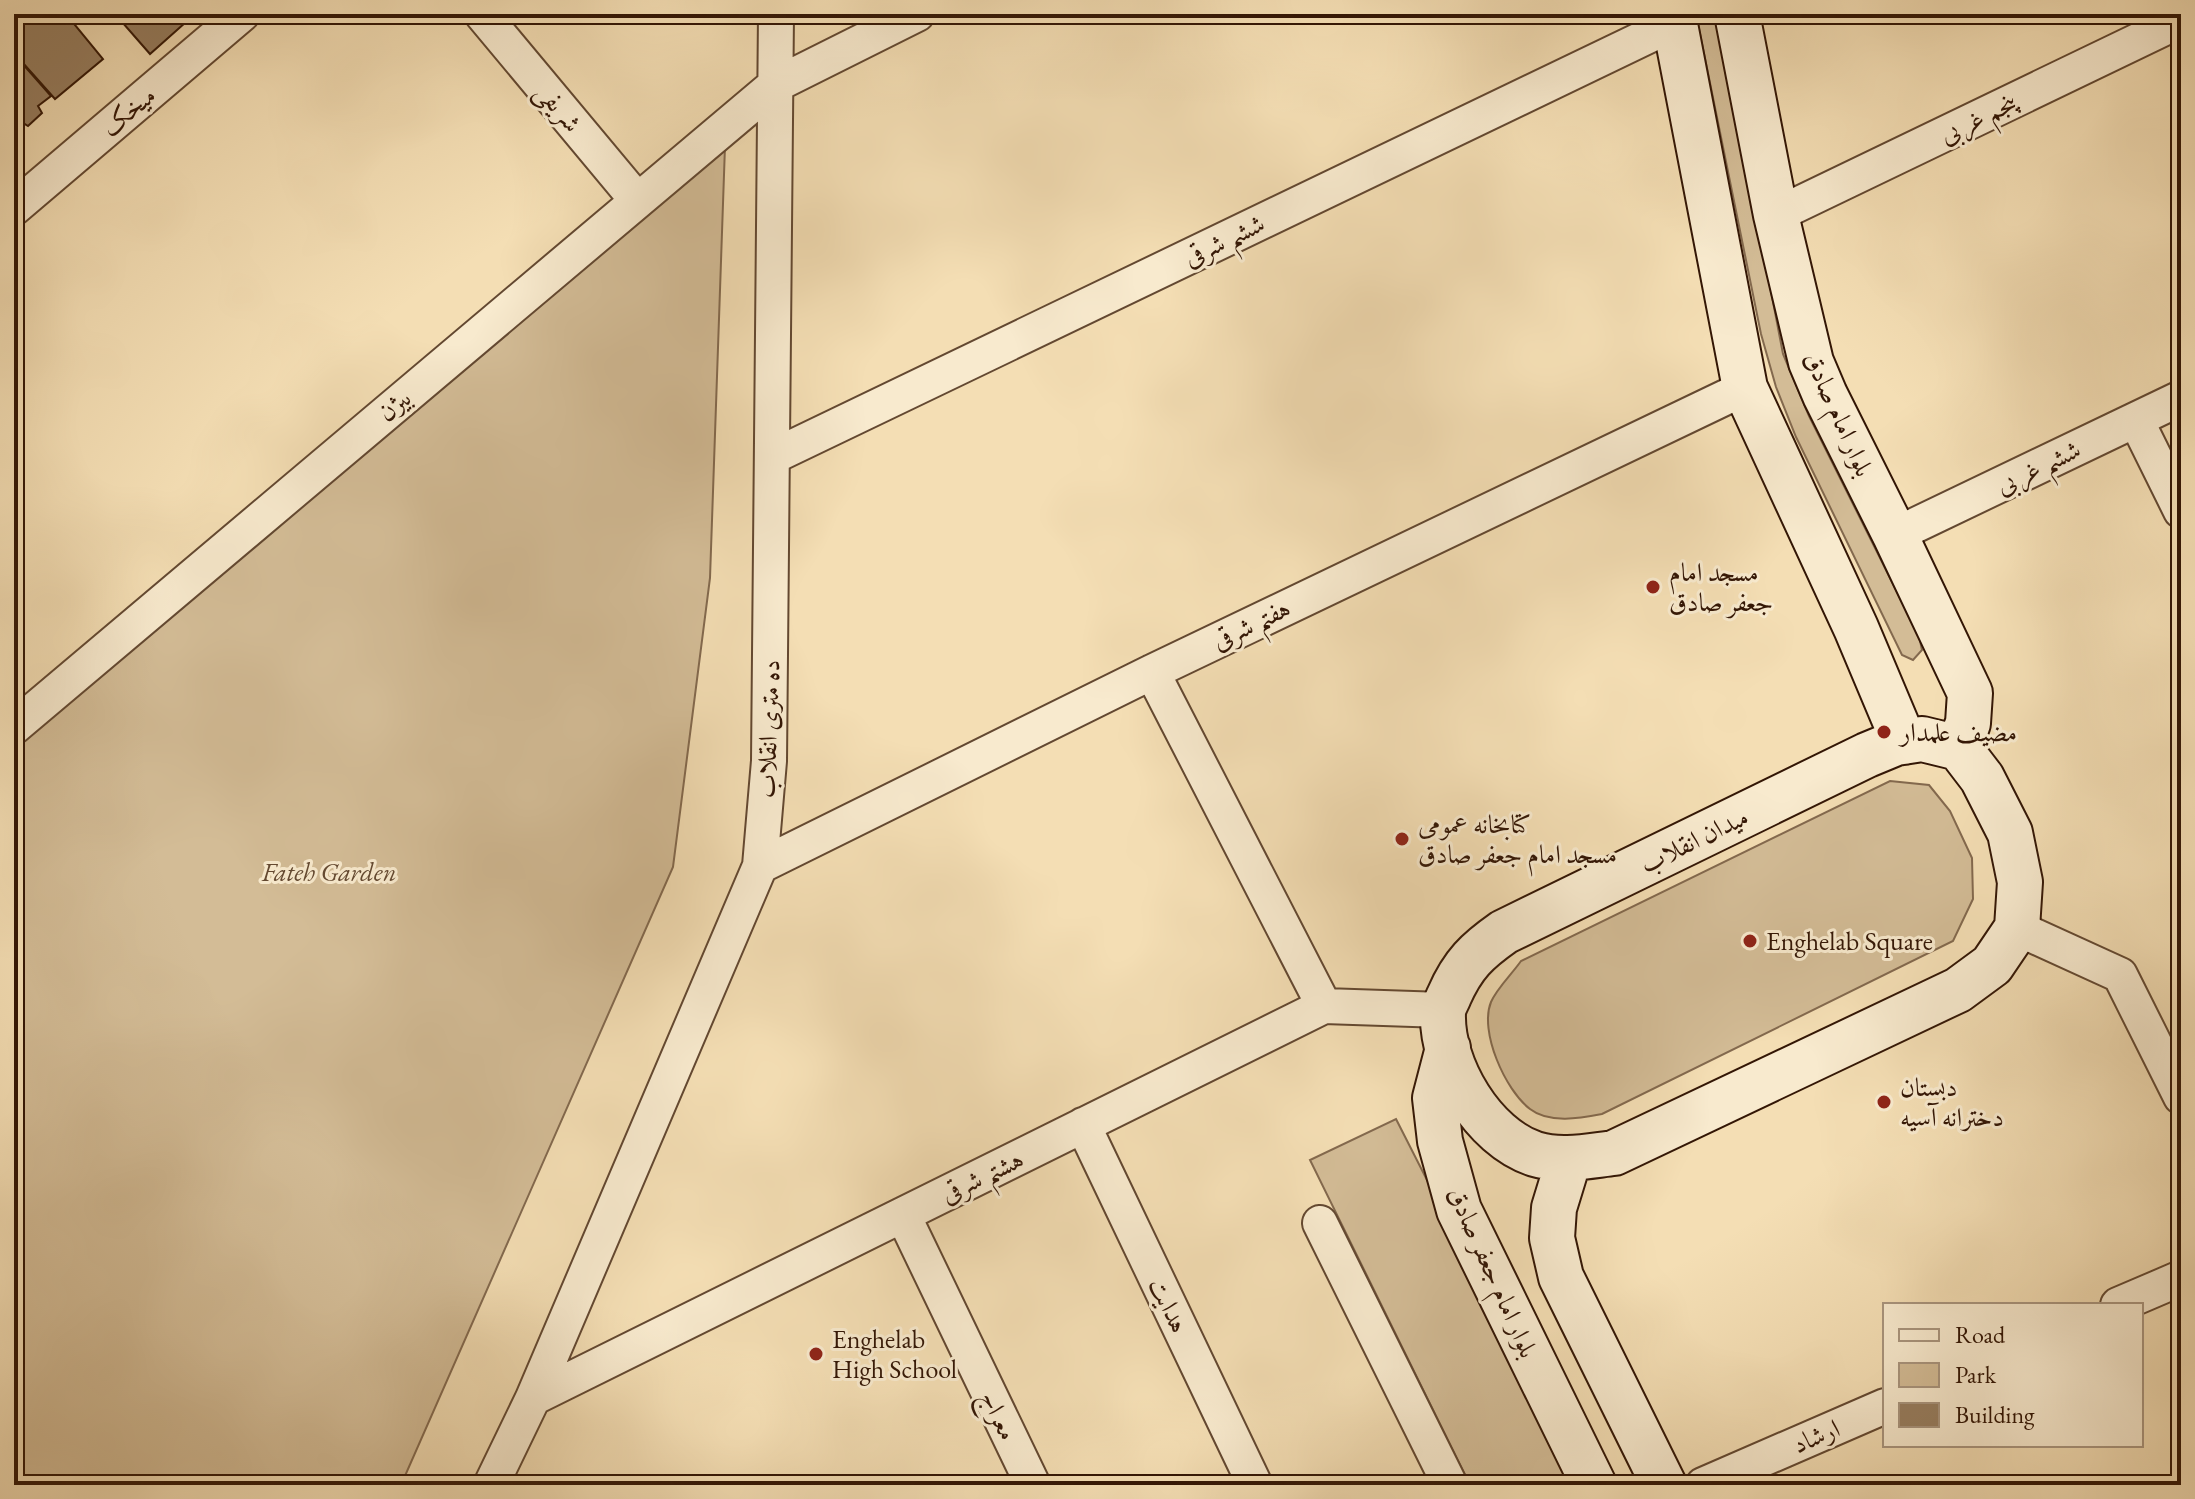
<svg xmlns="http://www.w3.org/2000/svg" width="2195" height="1499" viewBox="0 0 2195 1499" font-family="'EB Garamond',Amiri,serif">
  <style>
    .green { fill: #d3bc96; stroke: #83694e; stroke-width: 2 }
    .building { fill: #977e60; stroke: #331605; stroke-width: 2 }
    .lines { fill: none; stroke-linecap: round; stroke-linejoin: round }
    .street-casing { stroke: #634831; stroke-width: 38 }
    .secondary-casing { stroke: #331605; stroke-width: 48 }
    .street { stroke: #f8eace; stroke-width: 34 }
    .secondary { stroke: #f8eace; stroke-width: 44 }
    .poi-dot { fill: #8f2418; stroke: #f8eace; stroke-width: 3 }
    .labels { text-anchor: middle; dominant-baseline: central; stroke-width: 6; stroke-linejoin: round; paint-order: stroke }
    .street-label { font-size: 26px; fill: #331605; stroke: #f8eace }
    .poi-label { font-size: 26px; fill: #331605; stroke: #f8eace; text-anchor: start }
    .park-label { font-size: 26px; font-style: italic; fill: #634830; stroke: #f8eace }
  </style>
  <rect width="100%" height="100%" fill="#f4deb4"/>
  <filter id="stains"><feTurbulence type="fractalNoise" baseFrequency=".0025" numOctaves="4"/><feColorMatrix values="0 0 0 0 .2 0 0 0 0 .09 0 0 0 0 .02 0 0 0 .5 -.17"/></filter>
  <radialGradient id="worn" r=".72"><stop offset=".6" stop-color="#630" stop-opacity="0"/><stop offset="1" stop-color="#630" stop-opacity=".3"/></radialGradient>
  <path class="green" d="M1696,14H1718L1783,354L1809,416L1919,636L1922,650L1913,660L1902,655L1796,437L1776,387L1761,334Z
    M725,146L710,578L673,867L401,1485H14V725Z
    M1890,781L1929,785L1950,811L1972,858L1973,899L1953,941L1602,1114C1581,1118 1549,1124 1530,1109C1505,1090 1479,1031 1491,1002C1497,988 1512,974 1521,961Z
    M1396,1119L1582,1485H1470L1310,1160Z"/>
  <path class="building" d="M18,14H66L103,59L55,99L14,53V18Z
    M115,14H195L150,54Z
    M14,54L51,96L38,106L42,113L28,126L23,123L14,128Z"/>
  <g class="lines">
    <defs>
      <path id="street" d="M482,14L637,200
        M14,208L242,14
        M1776,215L2181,20
        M2136,420L2181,511
        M772,457L1675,23
        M1895,535L2181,398
        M1152,672L1324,1006
        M14,727L775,85L917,14
        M760,866L1152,672L1745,388
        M2017,928L2120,975L2181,1097
        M1083,1125L1255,1485
        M903,1215L1033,1485
        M1320,1223L1450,1485
        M2118,1305L2181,1278
        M533,1398L1324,1006L1443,1010
        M491,1485L533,1398L760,866L769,761L776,14
        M1703,1485L1885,1406"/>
      <path id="secondary" d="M1673,14L1745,388L1856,628L1904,742
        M1737,14L1776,215L1811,362L1825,395L1895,535L1970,693L1968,723L1959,748
        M1922,739L1959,748L1982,778L2010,833L2020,882L2017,928L1992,965L1958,990L1614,1153C1588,1156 1561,1162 1535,1154C1483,1137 1441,1066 1443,1013C1443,1007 1447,1001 1449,996C1463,964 1477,951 1504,932L1867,755L1896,743Z
        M1448,1048L1435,1098L1440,1141L1459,1210L1594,1485
        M1569,1159L1554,1208L1552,1238L1561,1277L1664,1485"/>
    </defs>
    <use href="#street" class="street-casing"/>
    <use href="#secondary" class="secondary-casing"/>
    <use href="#street" class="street"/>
    <use href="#secondary" class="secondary"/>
  </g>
  <g class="poi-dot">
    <circle cx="1653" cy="587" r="8"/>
    <circle cx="1884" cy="732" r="8"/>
    <circle cx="1402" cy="839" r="8"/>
    <circle cx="1750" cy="941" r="8"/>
    <circle cx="1884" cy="1102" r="8"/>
    <circle cx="816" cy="1354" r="8"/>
  </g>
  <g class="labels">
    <g class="street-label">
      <text transform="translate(559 107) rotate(50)">شریفی</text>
      <text transform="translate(128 111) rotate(-40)">میخک</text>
      <text transform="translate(1978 118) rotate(-26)">پنجم غربی</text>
      <text transform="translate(1224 240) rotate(-26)">ششم شرقی</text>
      <text transform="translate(394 405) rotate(-40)">بیژن</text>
      <text transform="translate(1839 414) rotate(66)">بلوار امام صادق</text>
      <text transform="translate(2038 467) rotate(-26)">ششم غربی</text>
      <text transform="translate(1251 624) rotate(-26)">هفتم شرقی</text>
      <text transform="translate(768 729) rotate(-88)">ده متری انقلاب</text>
      <text transform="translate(1694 840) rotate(-26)">میدان انقلاب</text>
      <text transform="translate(982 1176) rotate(-26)">هشتم شرقی</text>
      <text transform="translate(1493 1272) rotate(66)">بلوار امام جعفر صادق</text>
      <text transform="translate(1169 1305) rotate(64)">هدایت</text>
      <text transform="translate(999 1415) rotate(64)">معراج</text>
      <text transform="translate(1816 1436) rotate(-23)">ارشاد</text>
    </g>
    <g class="poi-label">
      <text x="1669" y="572">مسجد امام<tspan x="1669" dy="30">جعفر صادق</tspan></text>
      <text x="1900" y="732">مضیف علمدار</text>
      <text x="1418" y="824">کتابخانه عمومی<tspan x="1418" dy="30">مسجد امام جعفر صادق</tspan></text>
      <text x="1766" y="941">Enghelab Square</text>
      <text x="1900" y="1087">دبستان<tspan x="1900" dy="30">دخترانه آسیه</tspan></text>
      <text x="832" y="1339">Enghelab<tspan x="832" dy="30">High School</tspan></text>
    </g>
    <g class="park-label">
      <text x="329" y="872">Fateh Garden</text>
    </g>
  </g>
  <rect width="2195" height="1499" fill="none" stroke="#f4deb4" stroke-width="48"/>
  <rect x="16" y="16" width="2163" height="1467" fill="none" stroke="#331605" stroke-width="4"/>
  <rect x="24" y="24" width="2147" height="1451" fill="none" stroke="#331605" stroke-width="2"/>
  <rect x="1883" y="1303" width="260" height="144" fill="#f8eace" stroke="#a9957e" stroke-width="2"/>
  <rect x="1899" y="1329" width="40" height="12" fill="#f8eace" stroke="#a9957e" stroke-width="2"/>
  <text x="1955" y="1343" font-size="24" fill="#331605">Road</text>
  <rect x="1899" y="1363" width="40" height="24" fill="#d3bc96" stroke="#a9957e" stroke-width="2"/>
  <text x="1955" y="1383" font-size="24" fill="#331605">Park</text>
  <rect x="1899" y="1403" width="40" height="24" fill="#977e60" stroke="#a9957e" stroke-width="2"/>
  <text x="1955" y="1423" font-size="24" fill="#331605">Building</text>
  <rect width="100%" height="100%" filter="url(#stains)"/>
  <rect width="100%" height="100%" fill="url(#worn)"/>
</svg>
